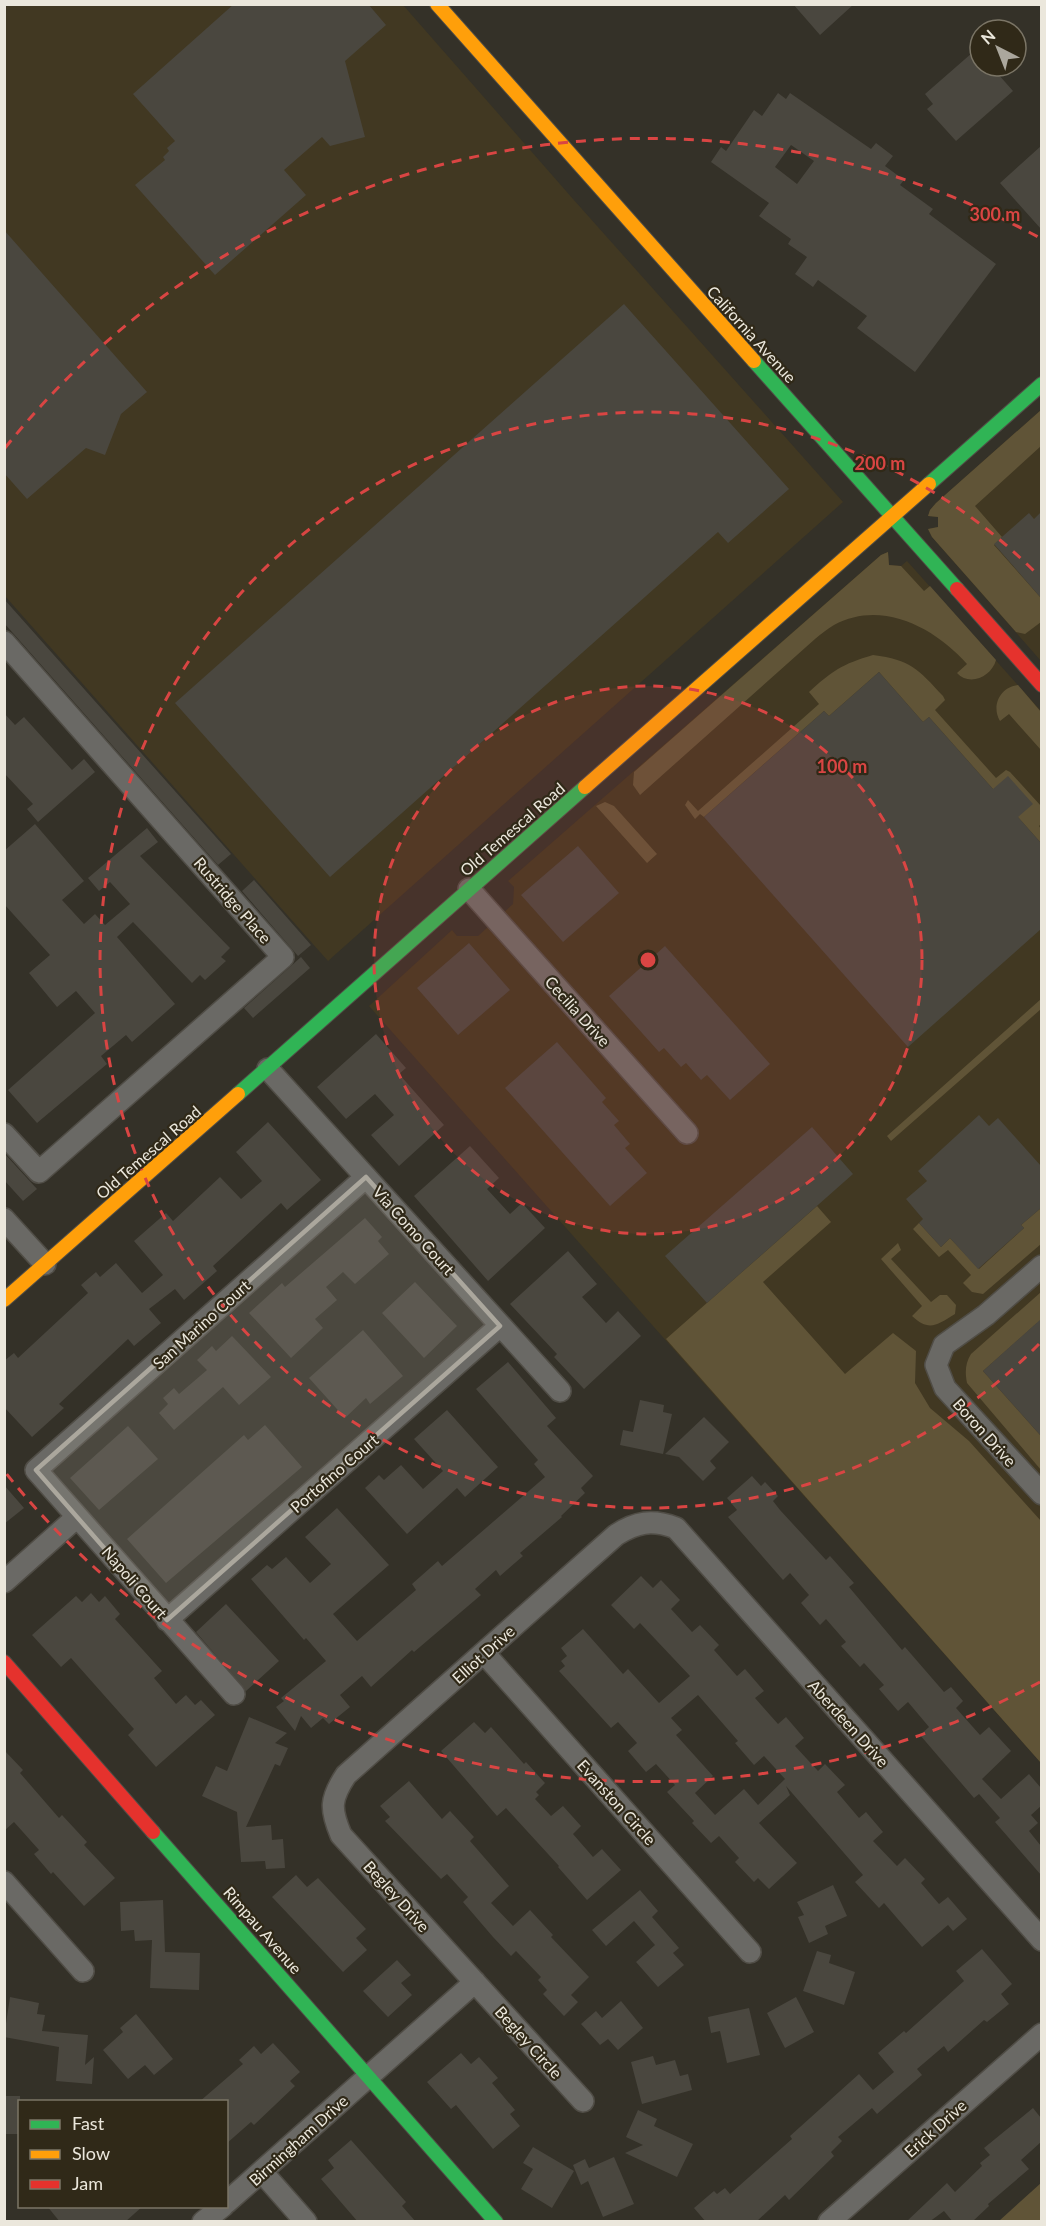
<svg xmlns="http://www.w3.org/2000/svg" width="1046" height="2226" viewBox="0 0 1046 2226" font-family="Lato,sans-serif">
  <style>
    .built { fill: #413822 }
    .green { fill: #605437 }
    .building { fill: #4a473f; fill-rule: evenodd }
    .lines { fill: none; stroke-linecap: round; stroke-linejoin: round }
    .street-casing { stroke: #504d46; stroke-width: 24 }
    .fast-casing { stroke: #504d46; stroke-width: 16 }
    .slow-casing { stroke: #504d46; stroke-width: 16 }
    .jam-casing { stroke: #504d46; stroke-width: 16 }
    .street { stroke: #6a6965; stroke-width: 21 }
    .fast { stroke: #30b455; stroke-width: 14 }
    .slow { stroke: #ff9f0a; stroke-width: 14 }
    .jam { stroke: #e5322d; stroke-width: 14 }
    .marked { fill: #aba79d; fill-opacity: 0.2; stroke: #aba79d; stroke-width: 4.5; stroke-linejoin: round }
    .ring { fill: none; stroke: #d94543; stroke-width: 3; stroke-dasharray: 10 8 }
    .labels { text-anchor: middle; dominant-baseline: central; stroke-width: 4.5; stroke-linejoin: round; paint-order: stroke }
    .street-label { font-size: 16px; fill: #ebe7dc; stroke: #302918 }
    .centre { fill: #d94543; stroke: #302918; stroke-width: 3 }
    .ring-label { font-size: 18px; text-anchor: middle; font-weight: bold; fill: #d94543; stroke: #302918; stroke-width: 4.5; stroke-linejoin: round; paint-order: stroke }
  </style>
  <rect width="100%" height="100%" fill="#343128"/>
  <path class="built" d="M4,5H403L573,199L843,502L328,961L5,596Z
    M1041,410V661L932,537L928,529L938,527V517L928,516L930,510L936,503Z
    M888,552L889,565L901,566L907,561L1042,712L1041,1763L369,1006L452,930L457,936H478L513,904L514,887L508,881L881,555Z"/>
  <path class="green" d="M1041,410V446L975,506L1002,537L994,545L1041,598V622L1025,634L1016,632L932,537L928,529L938,527V517L928,516L930,510L936,503Z
    M888,552L889,565L901,566L924,591L930,586L996,660C992,676 970,687 957,673L967,664C935,628 882,599 834,625C827,629 821,634 815,639L640,795L633,785L634,772L881,555Z
    M873,655C911,660 918,669 943,696L945,700L935,710L996,778L1006,770L1010,772L1041,806V824L1039,826L1041,829V843L929,717L923,722L879,672L829,716L824,711L704,817L700,814L695,819L685,805L688,800L698,811L819,704L809,692C832,671 842,664 873,655Z
    M1018,685L1041,712V750L1009,714L1000,721C991,706 1000,687 1018,685Z
    M605,802L614,806L657,854L647,863L596,806Z
    M1041,999V1009L891,1141L887,1136Z
    M817,1206L831,1222L763,1282L845,1374L893,1333L916,1351L915,1383L930,1408L969,1441L1041,1521V1763L666,1339Z
    M1041,1208V1244L983,1294L972,1292L963,1283L971,1275L948,1250L939,1257L913,1229L919,1223L941,1247L950,1238L979,1269L1024,1228L1021,1225Z
    M898,1243L901,1250L891,1259L931,1302L940,1295H947L956,1305L955,1314C937,1325 929,1332 912,1316L922,1306L881,1259Z
    M1041,1292V1328L1037,1323L983,1371L1041,1436V1470L967,1383C965,1372 965,1364 971,1354Z
    M1041,2183V2221H999Z"/>
  <path class="building" d="M234,4H368L386,25L345,61L365,137L330,146L322,137L284,170L306,195L215,275L135,185L165,160L163,157L169,151L167,148L175,141L133,94Z
    M793,4H854L820,35Z
    M980,46V66H991L1013,91L956,141L927,109L933,104L925,94Z
    M778,93L786,99L790,93L871,149L876,143L893,156L885,166L904,180L900,185L933,209L929,214L996,264L915,372L857,328L867,316L818,280L813,287L795,274L807,257L788,244L791,239L759,216L769,203L711,162L721,147L726,151L754,110L762,116ZM791,145L814,161L797,184L775,167Z
    M1041,146V229L1000,183Z
    M4,230L147,392L121,414L105,455L86,448L27,499L4,473Z
    M624,304L789,489L728,543L718,532L330,877L175,703Z
    M1041,512V598L994,544L1029,513L1034,519Z
    M4,599L231,854L218,865L4,623Z
    M879,672L923,722L929,717L993,789L1008,776L1033,804L1018,817L1041,843V929L908,1047L704,817L824,711L829,716Z
    M4,713L15,725L24,717L72,770L84,759L95,772L38,822L27,809L33,804L4,773Z
    M35,824L84,881L62,900L84,924L95,914L105,925L130,904L110,882L99,891L88,878L147,828L158,842L140,856L230,948L221,957L226,961L205,980L200,975L192,983L133,922L117,937L175,1004L132,1042L126,1035L101,1056L107,1064L37,1123L8,1090L95,1013L76,991L57,1007L29,973L50,955L4,904V851Z
    M578,846L619,893L563,942L521,895Z
    M254,880L311,945L298,956L242,891Z
    M469,943L510,990L458,1035L417,988Z
    M665,946L770,1064L730,1100L707,1075L701,1080L686,1063L681,1067L664,1048L659,1052L609,996Z
    M301,957L310,968L253,1018L244,1008Z
    M376,1034L406,1068L399,1074L444,1125L399,1166L371,1135L394,1115L375,1094L346,1119L317,1087Z
    M557,1042L606,1098L602,1102L619,1121L614,1125L630,1144L625,1148L647,1173L610,1206L505,1088Z
    M979,1115L989,1126L998,1118L1041,1166V1208L1021,1225L1024,1228L978,1269L950,1238L941,1247L919,1223L923,1219L906,1199L927,1181L918,1171Z
    M268,1122L321,1180L287,1210L281,1203L213,1266L217,1271L184,1300L175,1289L149,1309L161,1323L134,1346L128,1339L59,1404L64,1408L32,1437L4,1407V1361L14,1353L18,1358L88,1293L81,1285L96,1272L100,1277L116,1263L142,1293L163,1275L134,1241L166,1213L173,1221L220,1177L241,1199L262,1181L236,1152Z
    M812,1127L853,1174L707,1303L665,1256Z
    M470,1146L499,1178L487,1189L510,1214L522,1203L545,1228L488,1281L414,1196Z
    M4,1153L37,1189L23,1201L4,1180Z
    M365,1218L382,1237L378,1241L389,1254L355,1284L343,1272L326,1287L337,1300L315,1319L323,1328L291,1358L249,1313L282,1283L285,1287Z
    M568,1251L597,1284L582,1297L606,1323L618,1311L641,1336L584,1389L554,1357L557,1354L510,1304Z
    M415,1282L457,1326L424,1358L382,1313Z
    M1041,1319V1436L983,1371Z
    M363,1330L403,1376L370,1404L366,1398L345,1418L309,1378Z
    M232,1336L271,1377L239,1405L223,1387L174,1430L159,1413L168,1404L163,1398L174,1388L179,1394L207,1370L197,1360L212,1346L216,1351Z
    M508,1362L556,1418L547,1426L593,1476L581,1488L585,1493L561,1516L562,1517L520,1553L523,1556L500,1576L496,1570L475,1589L481,1595L414,1652L412,1650L371,1687L362,1676L340,1695L350,1707L329,1724L323,1718L311,1728L301,1716L295,1731L276,1707L284,1701L281,1698L326,1661L306,1638L304,1640L251,1579L267,1565L272,1569L286,1557L310,1583L331,1564L305,1537L337,1508L389,1565L333,1614L357,1641L416,1590L412,1584L438,1561L442,1566L545,1477L534,1464L538,1460L476,1389Z
    M640,1400L664,1405L663,1412L672,1414L663,1454L620,1445L623,1430L633,1432Z
    M447,1410L498,1467L465,1497L457,1488L407,1534L365,1488L379,1475L384,1480L401,1465L423,1489L443,1471L414,1439Z
    M704,1417L729,1442L710,1461L716,1468L703,1481L679,1457L665,1454Z
    M265,1425L302,1467L166,1583L127,1539L244,1435L248,1440Z
    M128,1426L158,1459L99,1510L70,1478Z
    M752,1476L761,1486L765,1482L778,1496L773,1501L780,1510L826,1560L830,1556L854,1583L849,1587L902,1650L905,1647L944,1692L951,1687L963,1701L956,1708L980,1735L989,1727L1011,1751L982,1779L1001,1799L1029,1774L1041,1788V1806L1031,1815L1038,1823L1029,1831L1041,1846V1875L995,1822L1000,1818L979,1794L974,1798L920,1735L929,1727L908,1702L898,1711L879,1689L884,1685L864,1663L860,1667L841,1646L846,1642L826,1619L820,1625L801,1603L809,1595L790,1573L783,1580L728,1517L737,1510L727,1498Z
    M4,1485L24,1508L4,1524Z
    M641,1576L653,1588L661,1580L680,1600L671,1609L692,1632L700,1625L719,1645L714,1650L737,1676L745,1669L764,1691L755,1698L778,1724L786,1717L804,1738L795,1746L818,1771L825,1764L845,1785L837,1792L859,1818L866,1812L883,1832L873,1841L897,1866L905,1858L925,1879L921,1883L939,1904L948,1897L967,1919L953,1931L948,1925L922,1947L884,1903L879,1908L855,1882L863,1875L786,1786L790,1795L759,1823L797,1863L769,1889L758,1878L754,1882L735,1862L739,1858L719,1836L711,1843L692,1823L694,1821L667,1792L675,1785L656,1764L646,1772L628,1751L637,1743L618,1722L611,1728L559,1671L565,1666L561,1661L567,1656L561,1648L583,1629L623,1674L628,1669L659,1703L690,1676L640,1623L634,1629L611,1605ZM698,1695L738,1741L735,1743L754,1765L764,1756L785,1779L758,1805L744,1789L715,1815L695,1793L713,1776L676,1735L682,1730L671,1718Z
    M91,1593L99,1602L105,1596L120,1614L115,1619L162,1671L154,1678L176,1704L186,1695L195,1705L201,1700L215,1715L156,1767L128,1735L134,1729L71,1658L61,1667L32,1635L76,1596L82,1602Z
    M226,1604L279,1661L246,1691L196,1632Z
    M249,1717L287,1733L275,1743L288,1748L280,1766L275,1764L246,1827L271,1825L272,1840L283,1839L285,1868L266,1869L265,1861L241,1862L237,1812L202,1796L216,1766L227,1771Z
    M474,1722L485,1733L491,1727L524,1764L526,1762L545,1783L536,1792L539,1795L535,1799L551,1816L563,1806L581,1826L573,1834L593,1857L602,1849L621,1870L587,1900L558,1867L559,1866L506,1808L497,1816L441,1751Z
    M4,1750L23,1770L20,1773L59,1818L62,1815L87,1842L84,1845L115,1878L84,1906L53,1872L51,1874L34,1854L39,1850L14,1822L4,1831Z
    M409,1781L442,1819L450,1811L474,1837L470,1841L509,1886L491,1903L513,1926L530,1910L553,1935L551,1937L589,1977L571,1995L578,2002L564,2016L543,1994L547,1990L538,1980L541,1977L516,1951L511,1956L493,1937L463,1902L468,1897L447,1874L441,1879L385,1821L390,1817L380,1806Z
    M296,1875L307,1887L318,1878L366,1929L356,1938L367,1950L343,1972L272,1897Z
    M833,1885L847,1916L825,1926L828,1934L809,1943L798,1917L804,1915L797,1902Z
    M640,1890L658,1911L652,1917L679,1948L673,1953L684,1965L658,1987L636,1962L655,1945L634,1921L606,1946L592,1930Z
    M163,1900L165,1952L200,1953L199,1990L150,1988L152,1940L135,1941L134,1930L121,1931L120,1902Z
    M982,1949L1012,1984L1001,1994L1009,2004L987,2022L984,2020L948,2052L944,2046L917,2069L922,2075L900,2094L877,2114L872,2108L838,2137L842,2141L831,2152L834,2156L789,2200L785,2195L756,2222H706L694,2208L714,2191L717,2194L725,2188L730,2194L792,2139L790,2136L859,2074L873,2090L894,2072L878,2053L904,2031L906,2033L964,1981L956,1971Z
    M817,1951L831,1955L829,1963L855,1972L844,2005L803,1991Z
    M397,1960L411,1975L401,1983L412,1995L388,2017L363,1991Z
    M10,1997L39,2003L37,2014L45,2015L42,2031L88,2035L85,2065L94,2057L92,2084L56,2081L59,2047L4,2037Z
    M796,1997L814,2032L785,2048L767,2013Z
    M621,2001L643,2028L618,2050L608,2039L600,2045L581,2024L596,2011L602,2018Z
    M749,2008L760,2055L727,2063L720,2031L711,2033L708,2017Z
    M136,2014L173,2059L154,2075L145,2065L128,2079L103,2050L123,2032L120,2028Z
    M273,2043L300,2072L290,2081L295,2086L254,2125L251,2122L226,2144V2102H199L243,2064L239,2060L254,2046L261,2054Z
    M461,2053L471,2064L479,2057L498,2078L492,2083L515,2110L510,2114L520,2126L493,2149L456,2105L451,2109L427,2082Z
    M653,2056L656,2065L675,2060L680,2076L688,2074L692,2090L642,2104L631,2062Z
    M4,2096H20V2134H4Z
    M1033,2108L1041,2118V2142L1021,2160L1029,2169L988,2204L989,2206L972,2222H953L944,2211L929,2222H906L947,2183L955,2192L982,2166L980,2163L990,2155L984,2148Z
    M638,2110L657,2119L654,2126L693,2144L677,2177L625,2153L643,2145L626,2137Z
    M351,2140L406,2202L402,2206L416,2222H358L321,2179L334,2168L328,2160Z
    M533,2147L574,2171L552,2208L521,2189L533,2169L523,2163Z
    M614,2157L634,2204L603,2217L588,2181L581,2185L573,2165L585,2159L589,2168Z
    M47,2206H143L125,2222H60Z"/>
  <g class="lines">
    <defs>
      <path id="street" d="M4,642L283,957L39,1172L4,1134
        M469,889L687,1133
        M268,1069L560,1391
        M4,1219L45,1264
        M1042,1266L986,1315L944,1345L936,1365L945,1388L1042,1494
        M4,1582L77,1517
        M167,1620L500,1326
        M484,1653L750,1952
        M234,1694L36,1470L366,1177
        M4,1882L83,1971
        M583,2101L341,1835C330,1809 330,1799 346,1775L616,1535C636,1522 652,1519 676,1528L1042,1940
        M262,2172L306,2222
        M226,2203L475,1982
        M203,2222L223,2206
        M829,2222L1042,2034"/>
      <path id="fast" d="M754,361L957,589
        M929,484L1042,384
        M238,1094L585,787
        M153,1832L496,2222"/>
      <path id="slow" d="M437,4L754,361
        M585,787L929,484
        M4,1300L238,1094"/>
      <path id="jam" d="M957,589L1042,685
        M4,1662L153,1832"/>
    </defs>
    <use href="#street" class="street-casing"/>
    <use href="#fast" class="fast-casing"/>
    <use href="#slow" class="slow-casing"/>
    <use href="#jam" class="jam-casing"/>
    <use href="#street" class="street"/>
    <use href="#fast" class="fast"/>
    <use href="#slow" class="slow"/>
    <use href="#jam" class="jam"/>
  </g>
  <path class="marked" d="M366,1177L500,1326L167,1620L36,1470Z"/>
  <circle cx="648" cy="960" r="274" fill="#d94543" fill-opacity=".12"/>
  <g class="ring">
    <circle cx="648" cy="960" r="274"/>
    <path d="M1039 1344A548 548 0 1 1 1039 576"/>
    <path d="M1040 1682A822 822 0 0 1 5 1472M5 448A822 822 0 0 1 1040 238"/>
  </g>
  <g class="labels">
    <g class="street-label">
      <text transform="translate(752 334) rotate(48)">California Avenue</text>
      <text transform="translate(512 829) rotate(-41)">Old Temescal Road</text>
      <text transform="translate(233 900) rotate(49)">Rustridge Place</text>
      <text transform="translate(578 1011) rotate(48)">Cecilia Drive</text>
      <text transform="translate(148 1152) rotate(-41)">Old Temescal Road</text>
      <text transform="translate(414 1230) rotate(48)">Via Como Court</text>
      <text transform="translate(201 1324) rotate(-42)">San Marino Court</text>
      <text transform="translate(985 1432) rotate(48)">Boron Drive</text>
      <text transform="translate(334 1473) rotate(-41)">Portofino Court</text>
      <text transform="translate(135 1582) rotate(49)">Napoli Court</text>
      <text transform="translate(483 1654) rotate(-42)">Elliot Drive</text>
      <text transform="translate(849 1723) rotate(48)">Aberdeen Drive</text>
      <text transform="translate(617 1802) rotate(48)">Evanston Circle</text>
      <text transform="translate(397 1896) rotate(48)">Begley Drive</text>
      <text transform="translate(263 1930) rotate(49)">Rimpau Avenue</text>
      <text transform="translate(529 2042) rotate(48)">Begley Circle</text>
      <text transform="translate(935 2128) rotate(-42)">Erick Drive</text>
      <text transform="translate(298 2140) rotate(-42)">Birmingham Drive</text>
    </g>
  </g>
  <circle cx="648" cy="960" r="9" class="centre"/>
  <g class="ring-label">
    <text x="995" y="221">300 m</text>
    <text x="880" y="470">200 m</text>
    <text x="842" y="773">100 m</text>
  </g>
  <rect width="1046" height="2226" fill="none" stroke="#ebe7dc" stroke-width="12"/>
  <rect x="18" y="2100" width="210" height="108" fill="#302918" stroke="#7b7566" stroke-width="1.5"/>
  <rect x="30" y="2120" width="30" height="9" fill="#30b455" stroke="#7b7566" stroke-width="1.5"/>
  <text x="72" y="2130" font-size="18" fill="#ebe7dc">Fast</text>
  <rect x="30" y="2150" width="30" height="9" fill="#ff9f0a" stroke="#7b7566" stroke-width="1.5"/>
  <text x="72" y="2160" font-size="18" fill="#ebe7dc">Slow</text>
  <rect x="30" y="2180" width="30" height="9" fill="#e5322d" stroke="#7b7566" stroke-width="1.5"/>
  <text x="72" y="2190" font-size="18" fill="#ebe7dc">Jam</text>
  <g transform="translate(998 48) rotate(318)"><circle r="28" fill="#302918" stroke="#7b7566" stroke-width="1.5"/>
  <path d="M0-4.5L10 22L0 15L-10 22Z" fill="#aba79d"/>
  <text y="-9" font-size="16" font-weight="bold" text-anchor="middle" fill="#ebe7dc">N</text>
  </g>
</svg>
